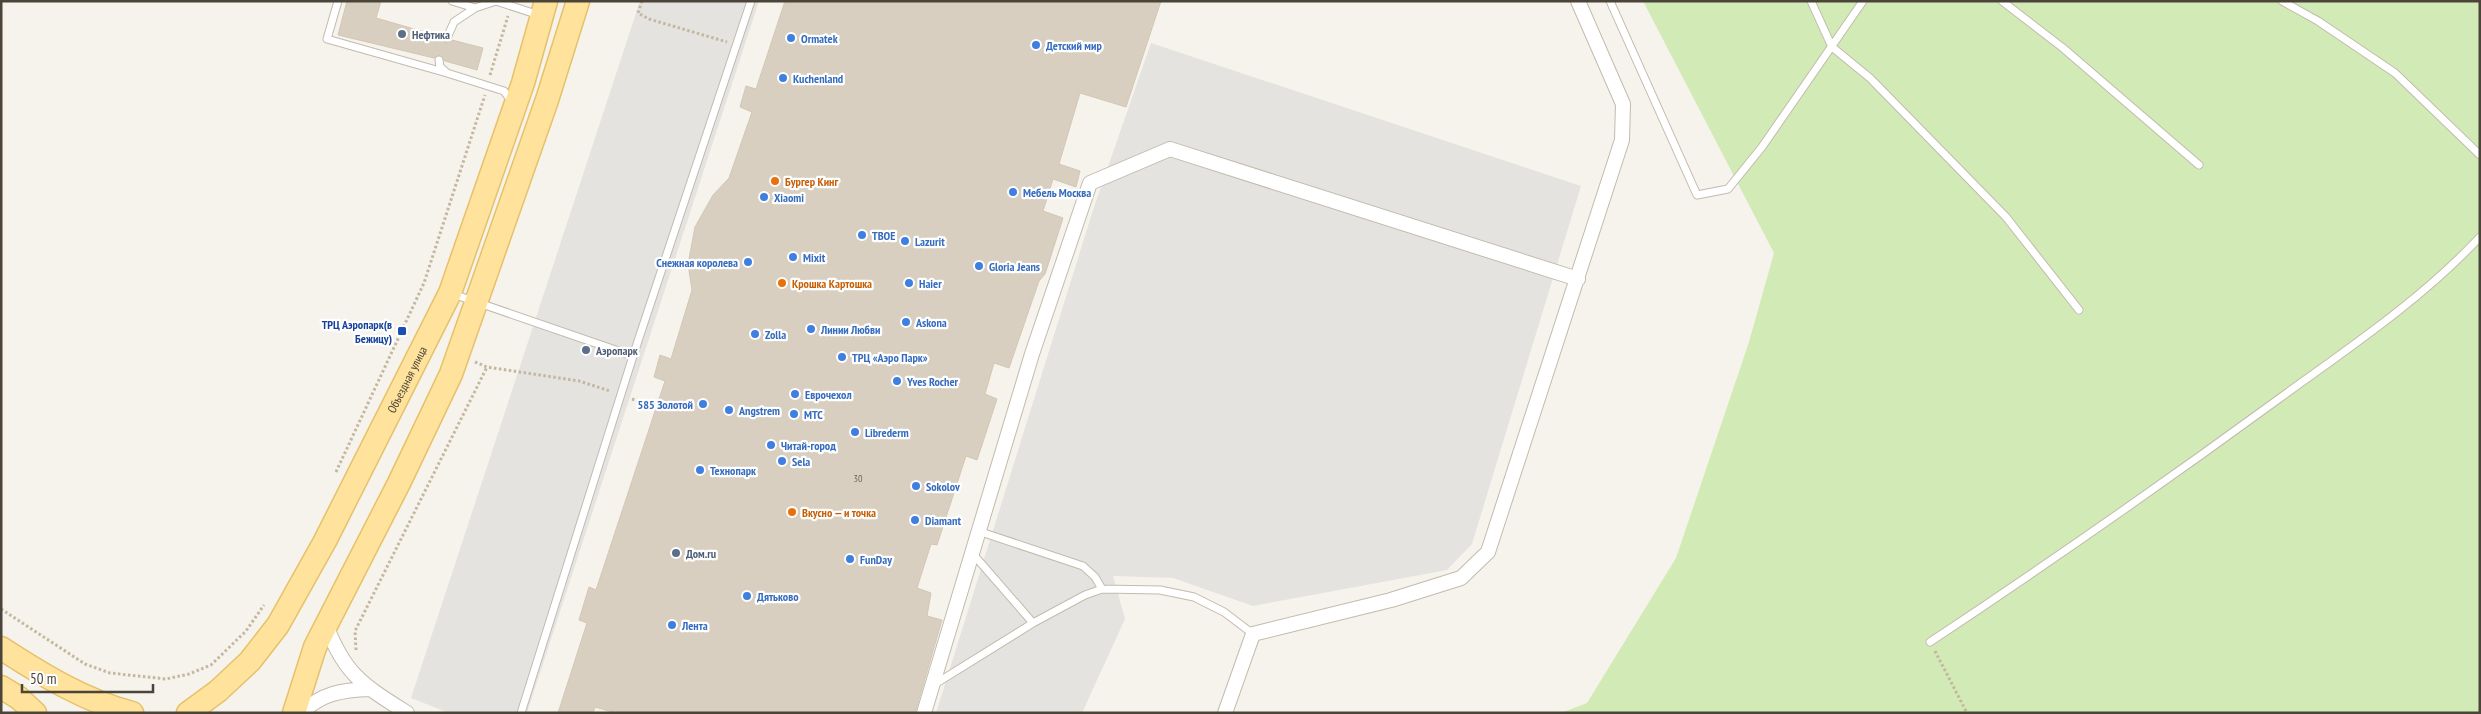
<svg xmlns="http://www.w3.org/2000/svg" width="2481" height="714" viewBox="0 0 2481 714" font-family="'PT Sans Narrow',sans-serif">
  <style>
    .green { fill: #d2eab5 }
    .parking { fill: #e5e3e0 }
    .building { fill: #d8cfc1; stroke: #d3c7b4 }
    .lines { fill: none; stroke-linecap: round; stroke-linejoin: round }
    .service-casing { stroke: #c2bbae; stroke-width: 9 }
    .minor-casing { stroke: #c2bbae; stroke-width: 16 }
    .primary-casing { stroke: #e6c16a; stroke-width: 25 }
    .path { stroke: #c4b79f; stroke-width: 3; stroke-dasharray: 2.5 2.5; stroke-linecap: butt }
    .service { stroke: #fff; stroke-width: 7 }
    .minor { stroke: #fff; stroke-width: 14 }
    .primary { stroke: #ffe39c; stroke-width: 22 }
    .service-dot { fill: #5c6f8a; stroke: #fff; stroke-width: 2 }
    .shop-dot { fill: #3f7fe0; stroke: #fff; stroke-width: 2 }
    .food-dot { fill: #e8710a; stroke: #fff; stroke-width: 2 }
    .transit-dot { fill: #1a4fb4; stroke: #fff; stroke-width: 2 }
    .labels { text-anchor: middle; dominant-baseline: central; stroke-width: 4.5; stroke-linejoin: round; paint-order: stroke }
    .number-label { font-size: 10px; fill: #6e675b }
    .service-label { font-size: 12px; font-weight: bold; fill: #4e5e75; stroke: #fff; text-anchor: start }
    .shop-label { font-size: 12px; font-weight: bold; fill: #366cbe; stroke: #fff; text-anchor: start }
    .food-label { font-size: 12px; font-weight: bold; fill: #c56008; stroke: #fff; text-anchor: start }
    .transit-label { font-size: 12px; font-weight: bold; fill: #164399; stroke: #fff; text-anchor: end }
    .street-label { font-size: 12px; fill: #4b4439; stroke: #fff }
  </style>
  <rect width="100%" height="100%" fill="#f6f3ec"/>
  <path class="green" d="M1643,1H2480V713H1561L1587,703L1676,558L1749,342L1774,253Z"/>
  <path class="parking" d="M640,1H759L527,713H449L411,698Z
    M1151,43L1581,186L1472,544L1447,570L1253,606L1173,578L1113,576L1125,619L1082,713H936L1094,207Z"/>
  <path class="building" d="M347,1H381L376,18L442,37L445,43L452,40L483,48L477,70L445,61L440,55L434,58L338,35Z
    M785,1H1161L1126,107L1080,93L1059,164L1080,171L1076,187L1053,179L1043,211L1063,218L1049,262L1045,274L1039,281L1009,368L994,363L985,394L997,399L983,442L977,460L966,456L937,545L931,544L917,588L931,593L927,616L942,620L915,713H616L595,707L593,713H558L587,623L579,620L589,587L596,590L665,381L654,377L660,355L671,359L692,290L688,264L695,227L713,195L729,178L752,112L740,107L746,86L756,89Z"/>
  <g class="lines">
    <defs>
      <path id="service" d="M338,1L327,39L447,73
        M452,1L475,8
        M1610,1L1697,195L1728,189L1762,147L1863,1
        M1811,1L1832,47L1870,78L2006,217L2079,310
        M2002,1L2063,48L2199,165
        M2282,1L2318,21L2395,73L2480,155
        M447,38L454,22L475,8L496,1L539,15
        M439,60L440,67L447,73L504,91L512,102
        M453,294L633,356
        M978,531L1083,566L1095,577L1102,589
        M973,554L1033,623
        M1930,642C2049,563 2165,482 2280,398C2349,348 2421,300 2480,237
        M935,684L1033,623L1085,595L1102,589L1160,590L1194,597L1224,612L1253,634
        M521,713L633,356L751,1"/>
      <path id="minor" d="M326,625C345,675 363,685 407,713
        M302,713C321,693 343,690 370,689
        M924,713L1032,354L1090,183L1170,149L1578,279
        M1225,713L1253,634L1391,600L1461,578L1488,552L1622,140L1623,104L1578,1"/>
      <g id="primary">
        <path d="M1,648C41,674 85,701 132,713"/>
        <path d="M1,687L19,698L35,713"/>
        <path id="s1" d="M188,713L218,691L250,661L278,625L325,541L450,293L523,83L546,1"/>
        <path d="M294,713L315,647L399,483L451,374L547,100L578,1"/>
      </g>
    </defs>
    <use href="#service" class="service-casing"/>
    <use href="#minor" class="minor-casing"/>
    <use href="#primary" class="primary-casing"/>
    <path class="path" d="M642,1L638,13L649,19L727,42
      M490,75L508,16
      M475,362L487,367L579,381L610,391
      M632,399L648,405
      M336,472L424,283L485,95
      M1,609L85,664L110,673L166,679L189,674L211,665L246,631L264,605
      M356,650L355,631L487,367
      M1935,651L1967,713"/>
    <use href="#service" class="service"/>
    <use href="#minor" class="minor"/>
    <use href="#primary" class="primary"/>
  </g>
  <g class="service-dot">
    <circle cx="402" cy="34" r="5"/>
    <circle cx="586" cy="350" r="5"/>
    <circle cx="676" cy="553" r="5"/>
  </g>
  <g class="shop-dot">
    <circle cx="791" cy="38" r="5"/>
    <circle cx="1036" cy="45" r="5"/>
    <circle cx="783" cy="78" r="5"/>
    <circle cx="1013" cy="192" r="5"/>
    <circle cx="764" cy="197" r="5"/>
    <circle cx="862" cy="235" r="5"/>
    <circle cx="905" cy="241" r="5"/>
    <circle cx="793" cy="257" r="5"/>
    <circle cx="748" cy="262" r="5"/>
    <circle cx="979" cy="266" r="5"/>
    <circle cx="909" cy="283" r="5"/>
    <circle cx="906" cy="322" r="5"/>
    <circle cx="811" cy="329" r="5"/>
    <circle cx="755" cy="334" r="5"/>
    <circle cx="842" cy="357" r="5"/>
    <circle cx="897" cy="381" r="5"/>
    <circle cx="795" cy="394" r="5"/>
    <circle cx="703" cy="404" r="5"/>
    <circle cx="729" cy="410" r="5"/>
    <circle cx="794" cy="414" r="5"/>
    <circle cx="855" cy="432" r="5"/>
    <circle cx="771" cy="445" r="5"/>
    <circle cx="782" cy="461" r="5"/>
    <circle cx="700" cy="470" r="5"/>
    <circle cx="916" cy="486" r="5"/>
    <circle cx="915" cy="520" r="5"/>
    <circle cx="850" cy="559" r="5"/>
    <circle cx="747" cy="596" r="5"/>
    <circle cx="672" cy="625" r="5"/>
  </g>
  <g class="food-dot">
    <circle cx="775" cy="181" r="5"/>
    <circle cx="782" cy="283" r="5"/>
    <circle cx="792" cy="512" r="5"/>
  </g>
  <rect class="transit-dot" x="397" y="326" width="10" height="10" rx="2.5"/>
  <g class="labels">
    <g class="number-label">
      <text x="858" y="478">30</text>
    </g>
    <g class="service-label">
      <text x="412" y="34">Нефтика</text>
      <text x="596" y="350">Аэропарк</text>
      <text x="686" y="553">Дом.ru</text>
    </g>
    <g class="shop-label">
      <text x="801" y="38">Ormatek</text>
      <text x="1046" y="45">Детский мир</text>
      <text x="793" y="78">Kuchenland</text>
      <text x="1023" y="192">Мебель Москва</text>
      <text x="774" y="197">Xiaomi</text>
      <text x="872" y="235">ТВОЕ</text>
      <text x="915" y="241">Lazurit</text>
      <text x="803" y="257">Mixit</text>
      <text x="738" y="262" text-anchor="end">Снежная королева</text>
      <text x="989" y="266">Gloria Jeans</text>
      <text x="919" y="283">Haier</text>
      <text x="916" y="322">Askona</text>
      <text x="821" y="329">Линии Любви</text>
      <text x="765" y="334">Zolla</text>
      <text x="852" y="357">ТРЦ «Аэро Парк»</text>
      <text x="907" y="381">Yves Rocher</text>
      <text x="805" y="394">Еврочехол</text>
      <text x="693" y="404" text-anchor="end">585 Золотой</text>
      <text x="739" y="410">Angstrem</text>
      <text x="804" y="414">МТС</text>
      <text x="865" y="432">Librederm</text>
      <text x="781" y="445">Читай-город</text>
      <text x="792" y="461">Sela</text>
      <text x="710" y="470">Технопарк</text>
      <text x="926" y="486">Sokolov</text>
      <text x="925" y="520">Diamant</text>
      <text x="860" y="559">FunDay</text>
      <text x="757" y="596">Дятьково</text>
      <text x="682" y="625">Лента</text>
    </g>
    <g class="food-label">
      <text x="785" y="181">Бургер Кинг</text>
      <text x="792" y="283">Крошка Картошка</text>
      <text x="802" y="512">Вкусно — и точка</text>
    </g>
    <g class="transit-label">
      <text x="392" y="324">ТРЦ Аэропарк(в<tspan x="392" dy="14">Бежицу)</tspan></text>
    </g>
    <g class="street-label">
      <text stroke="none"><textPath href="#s1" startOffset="404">Объездная улица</textPath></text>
    </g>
  </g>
  <rect width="2481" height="714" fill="none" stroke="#4b4439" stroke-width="5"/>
  <path d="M22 684v8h131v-8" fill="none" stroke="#4b4439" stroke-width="2.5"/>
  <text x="30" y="684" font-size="15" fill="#4b4439" stroke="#ffffff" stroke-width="4" paint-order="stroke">50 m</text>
</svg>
